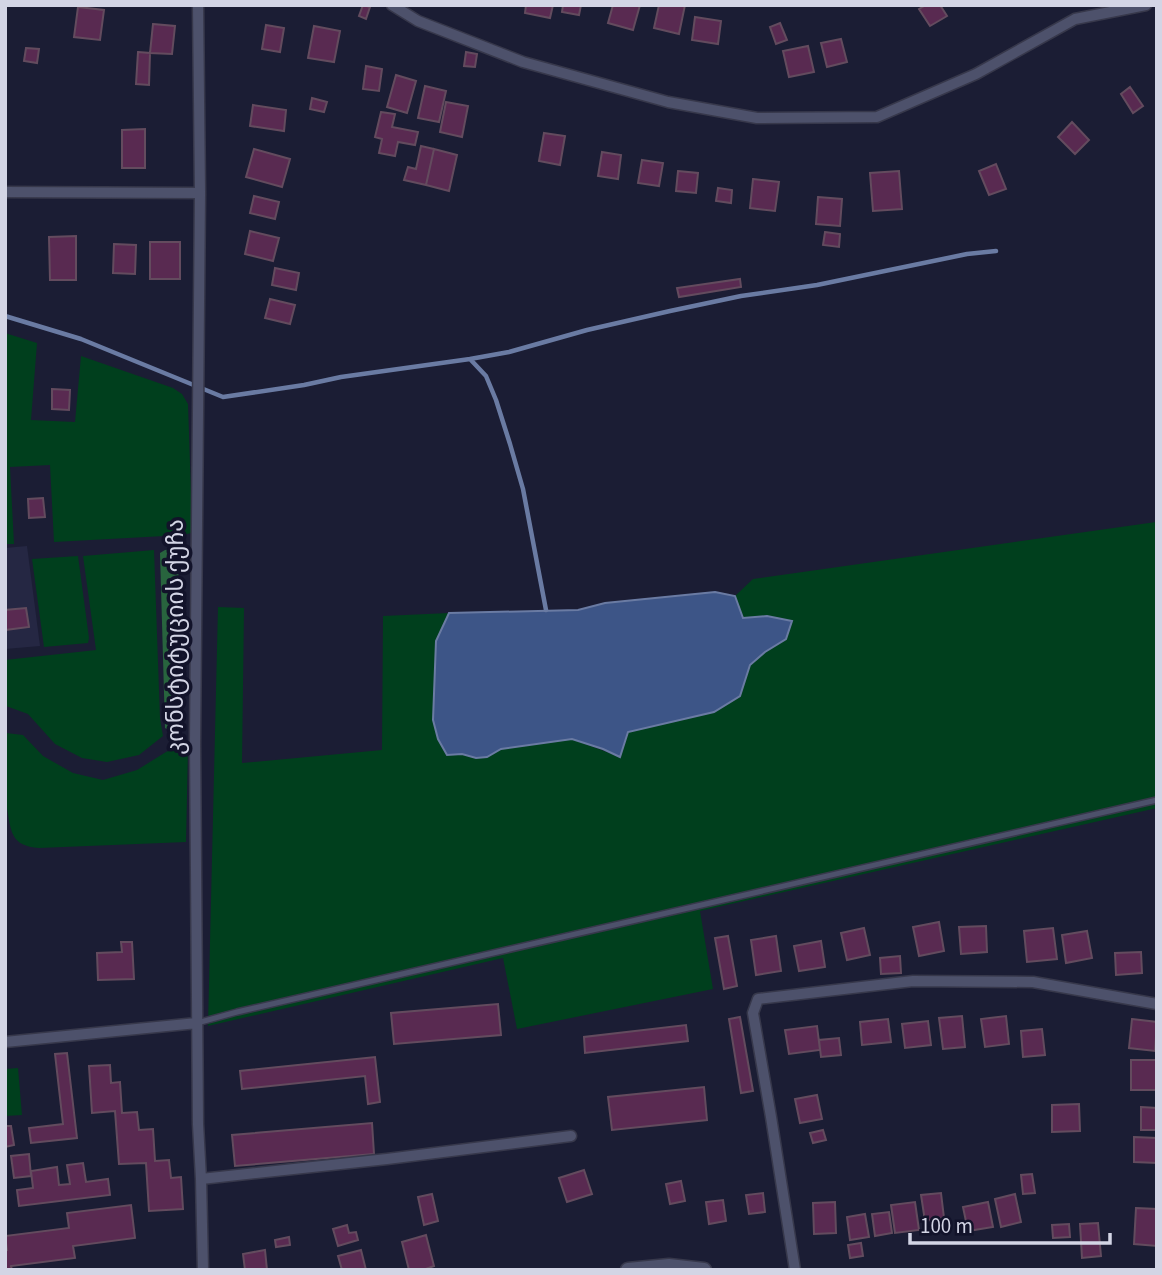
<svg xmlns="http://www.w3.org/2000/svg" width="1162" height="1275" viewBox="0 0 1162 1275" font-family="'Source Sans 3','Noto Sans Georgian',sans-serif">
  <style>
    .built { fill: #252743 }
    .green { fill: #003f1d }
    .forest { fill: #28643e }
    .water { fill: #3d5587; stroke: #6a7ba3; stroke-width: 2 }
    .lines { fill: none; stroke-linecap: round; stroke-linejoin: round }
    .stream { stroke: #6a7ba3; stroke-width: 4.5 }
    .building { fill: #592a51; stroke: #634b5e; stroke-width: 2 }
    .service-casing { stroke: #37384b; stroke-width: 8 }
    .minor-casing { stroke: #37384b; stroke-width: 13 }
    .secondary-casing { stroke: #37384b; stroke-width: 17 }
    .service { stroke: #4d516b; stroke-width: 5 }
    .minor { stroke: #4d516b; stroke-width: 10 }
    .secondary { stroke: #4d516b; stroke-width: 14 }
    .labels { text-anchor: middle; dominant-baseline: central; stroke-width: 7; stroke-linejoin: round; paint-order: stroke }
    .street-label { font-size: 23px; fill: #d3d5e5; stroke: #12132a }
  </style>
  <rect width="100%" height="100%" fill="#1b1d34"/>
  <path class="built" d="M27,546L40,646L5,649V548Z"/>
  <path class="green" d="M5,333L37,343L31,420L75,422L81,356L173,388L182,394L188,404L192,522L191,533L183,535L54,542L50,465L10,467L14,544H5Z
    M1156,522L1157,808L700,911L713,989L517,1029L503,958L208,1026L218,607L244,608L242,763L382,750L383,616L449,613L436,641L434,720L438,739L462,754L476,758L487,757L501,749L572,739L620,757L627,732L714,712L740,697L750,665L765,652L786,639L791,621L767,616L743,619L735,596L753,579Z
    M154,550L160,718L163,736L139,755L107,762L82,758L55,744L28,714L6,706L5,660L96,650L83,556Z
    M78,556L89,638L88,643L44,647L32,559Z
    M6,733L23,735L43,756L73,773L103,780L137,770L166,752L178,747L188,748L186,842L39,848C11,846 11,832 7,808H5Z
    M18,1068L22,1115L5,1116V1069Z"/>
  <path class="forest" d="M172,549L178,552L181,728C175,732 171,732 165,728L160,553L165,550Z"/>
  <path class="water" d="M715,592L735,596L743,618L767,616L792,621L786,639L765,652L750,665L740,696L714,712L628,732L620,757L603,749L572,739L501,749L487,757L476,758L462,754L447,755L438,739L433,720L436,641L449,613L578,610L605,603Z"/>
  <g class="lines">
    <path class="stream" d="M5,316L81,339L223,397L304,385L341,377L470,359L486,376L496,400L510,444L523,489L546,610
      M470,359L509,352L587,330L670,311L741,296L817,285L967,254L996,251"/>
  </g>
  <path class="building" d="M363,5L370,7L366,19L359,16Z
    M526,5H553L550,18L525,13Z
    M563,5H581L579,15L562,12Z
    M613,5H640L633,30L608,23Z
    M659,5H685L679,34L654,28Z
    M926,5H940L947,16L930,26L919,9Z
    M78,7L104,10L100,40L74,37Z
    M695,17L721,21L718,44L692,40Z
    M780,23L787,40L776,44L770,27Z
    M153,24L175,26L172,54L150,53Z
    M266,25L284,28L280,52L262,49Z
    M314,26L340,31L334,62L308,58Z
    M841,39L847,62L827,67L821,43Z
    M808,46L814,72L789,77L783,51Z
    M26,48L39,49L37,63L24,61Z
    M138,52L150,53L149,85L136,84Z
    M466,52L477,54L475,67L464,66Z
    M366,66L382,69L379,91L363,89Z
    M396,75L416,81L407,113L387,107Z
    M425,86L446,91L439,122L418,118Z
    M1130,87L1143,106L1133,113L1121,94Z
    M312,98L327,102L324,112L310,109Z
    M446,102L468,106L462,137L440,132Z
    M253,105L286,110L284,131L250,126Z
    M381,112L395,114L392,127L418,132L415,145L398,142L395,156L379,153L382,139L375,137Z
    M1072,122L1089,140L1075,154L1058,137Z
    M145,129V168H122V130Z
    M544,133L565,136L560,165L539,161Z
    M421,146L434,149L426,185L404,180L408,167L416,169Z
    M254,149L290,159L282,187L246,177Z
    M434,149L457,155L449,191L426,185Z
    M602,152L621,155L618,179L598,176Z
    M642,160L663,163L659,186L638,183Z
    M996,164L1006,189L989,195L979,171Z
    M678,171L698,173L696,193L676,191Z
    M899,171L902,209L873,211L870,173Z
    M753,179L779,182L775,211L750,208Z
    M718,188L732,190L731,203L716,201Z
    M254,196L279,202L275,219L250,213Z
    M818,197L842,199L840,226L816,224Z
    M250,231L279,238L273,261L245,254Z
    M825,232L840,234L839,247L823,245Z
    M76,236V280H50L49,237Z
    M150,242H180V279H150Z
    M114,244L136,245L135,274L113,273Z
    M275,268L299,273L296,290L272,285Z
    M740,279L741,287L679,297L677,288Z
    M270,299L295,305L290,324L265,318Z
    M52,389L70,390L69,410L52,409Z
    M43,498L45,517L29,518L28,499Z
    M26,608L29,627L5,630V610Z
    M939,922L944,951L919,956L913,927Z
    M986,926L987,952L961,954L959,927Z
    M864,928L870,955L847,960L841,933Z
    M1053,928L1057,959L1027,962L1024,931Z
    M1087,931L1092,958L1066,963L1062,935Z
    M728,936L737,986L724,989L715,938Z
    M776,936L781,971L756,975L751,940Z
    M821,941L825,967L799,971L794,946Z
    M121,942H132L134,979L98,980L97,953L122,952Z
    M1141,952L1142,973L1116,975L1115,953Z
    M900,956L901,973L881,974L880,958Z
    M498,1004L501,1035L394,1044L391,1013Z
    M962,1016L965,1047L943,1049L939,1018Z
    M1006,1016L1009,1044L985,1047L981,1019Z
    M740,1017L753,1091L741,1093L729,1019Z
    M888,1019L891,1042L862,1045L860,1022Z
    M1132,1019L1157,1022L1155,1051L1129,1048Z
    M928,1021L931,1045L905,1048L902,1024Z
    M686,1025L688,1041L585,1053L584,1037Z
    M817,1026L820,1050L789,1054L785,1030Z
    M1042,1029L1045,1055L1023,1057L1021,1031Z
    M839,1038L841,1055L821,1057L819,1040Z
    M67,1053L77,1138L31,1143L29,1128L63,1124L55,1054Z
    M375,1057L380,1102L368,1104L365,1076L242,1089L240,1071Z
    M1131,1060H1157V1090H1131Z
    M110,1065L111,1083L120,1082L122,1113L137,1112L139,1130L153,1129L155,1161L169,1160L171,1178L181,1177L183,1209L149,1211L146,1163L119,1164L115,1111L92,1113L89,1066Z
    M704,1087L707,1120L612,1130L608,1097Z
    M817,1095L822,1119L800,1123L795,1099Z
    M1079,1104L1080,1131L1052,1132V1105Z
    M1141,1107L1157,1108V1130H1141Z
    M372,1123L374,1154L235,1166L232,1135Z
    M5,1126H11L14,1145L5,1147Z
    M823,1130L826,1140L813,1143L810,1133Z
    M1134,1137L1157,1138V1163L1134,1162Z
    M29,1154L31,1176L14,1178L11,1156Z
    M83,1163L86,1182L108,1179L110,1195L19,1206L17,1190L33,1188L31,1171L57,1167L59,1185L70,1184L67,1165Z
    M584,1170L592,1194L567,1202L559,1178Z
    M1032,1174L1035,1193L1023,1194L1021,1175Z
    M681,1181L685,1201L670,1204L666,1184Z
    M763,1193L765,1212L749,1214L746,1195Z
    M941,1193L944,1218L925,1221L921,1195Z
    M432,1194L438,1221L424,1225L418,1197Z
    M1015,1194L1021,1222L1001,1227L995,1199Z
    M723,1200L726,1221L709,1224L706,1202Z
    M835,1202L836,1233L814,1234L813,1203Z
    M915,1202L919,1230L895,1233L891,1205Z
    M988,1202L993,1227L968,1231L963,1207Z
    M131,1205L135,1238L73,1246L75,1258L11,1266L12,1270H5V1250H7L5,1236L69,1228L67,1213Z
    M1136,1208L1157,1209V1246L1134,1244Z
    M889,1212L892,1233L875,1236L872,1214Z
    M865,1214L869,1237L850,1240L847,1217Z
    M1098,1223L1101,1256L1082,1258L1080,1224Z
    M1069,1224L1070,1237L1053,1238L1052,1225Z
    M347,1225L349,1233L356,1232L358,1240L338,1246L333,1229Z
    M426,1235L434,1266L423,1270H409L402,1242Z
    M289,1237L290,1245L276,1247L275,1240Z
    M861,1243L863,1256L850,1258L848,1245Z
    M265,1250L267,1270H245L243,1254Z
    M361,1250L366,1270H342L338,1256Z"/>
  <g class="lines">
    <defs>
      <path id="service" d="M197,1023L237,1012L1157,800"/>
      <path id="minor" d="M198,5L200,193L195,743L198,1124L201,1179L203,1270
        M392,5L418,21L523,62L668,102L757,118L877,117L976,74L1075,19L1146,5
        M5,192L200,193
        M5,1042L197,1023
        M201,1179L387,1159L571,1136
        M795,1270L771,1117L753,1013L758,999L913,981L1033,982L1157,1004"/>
      <path id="secondary" d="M628,1270L669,1266L704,1270"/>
    </defs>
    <use href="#service" class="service-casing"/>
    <use href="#minor" class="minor-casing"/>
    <use href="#secondary" class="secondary-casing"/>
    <use href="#service" class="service"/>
    <use href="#minor" class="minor"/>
    <use href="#secondary" class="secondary"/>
  </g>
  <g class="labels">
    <g class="street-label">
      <text transform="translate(175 637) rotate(-90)">კონსტიტუციის ქუჩა</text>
    </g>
  </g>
  <rect width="1162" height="1275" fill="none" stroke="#d3d5e5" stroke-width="14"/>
  <path d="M910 1233v10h200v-10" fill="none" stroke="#d3d5e5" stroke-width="3.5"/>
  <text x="920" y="1233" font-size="21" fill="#d3d5e5" stroke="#12132a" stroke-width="5" paint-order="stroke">100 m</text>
</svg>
